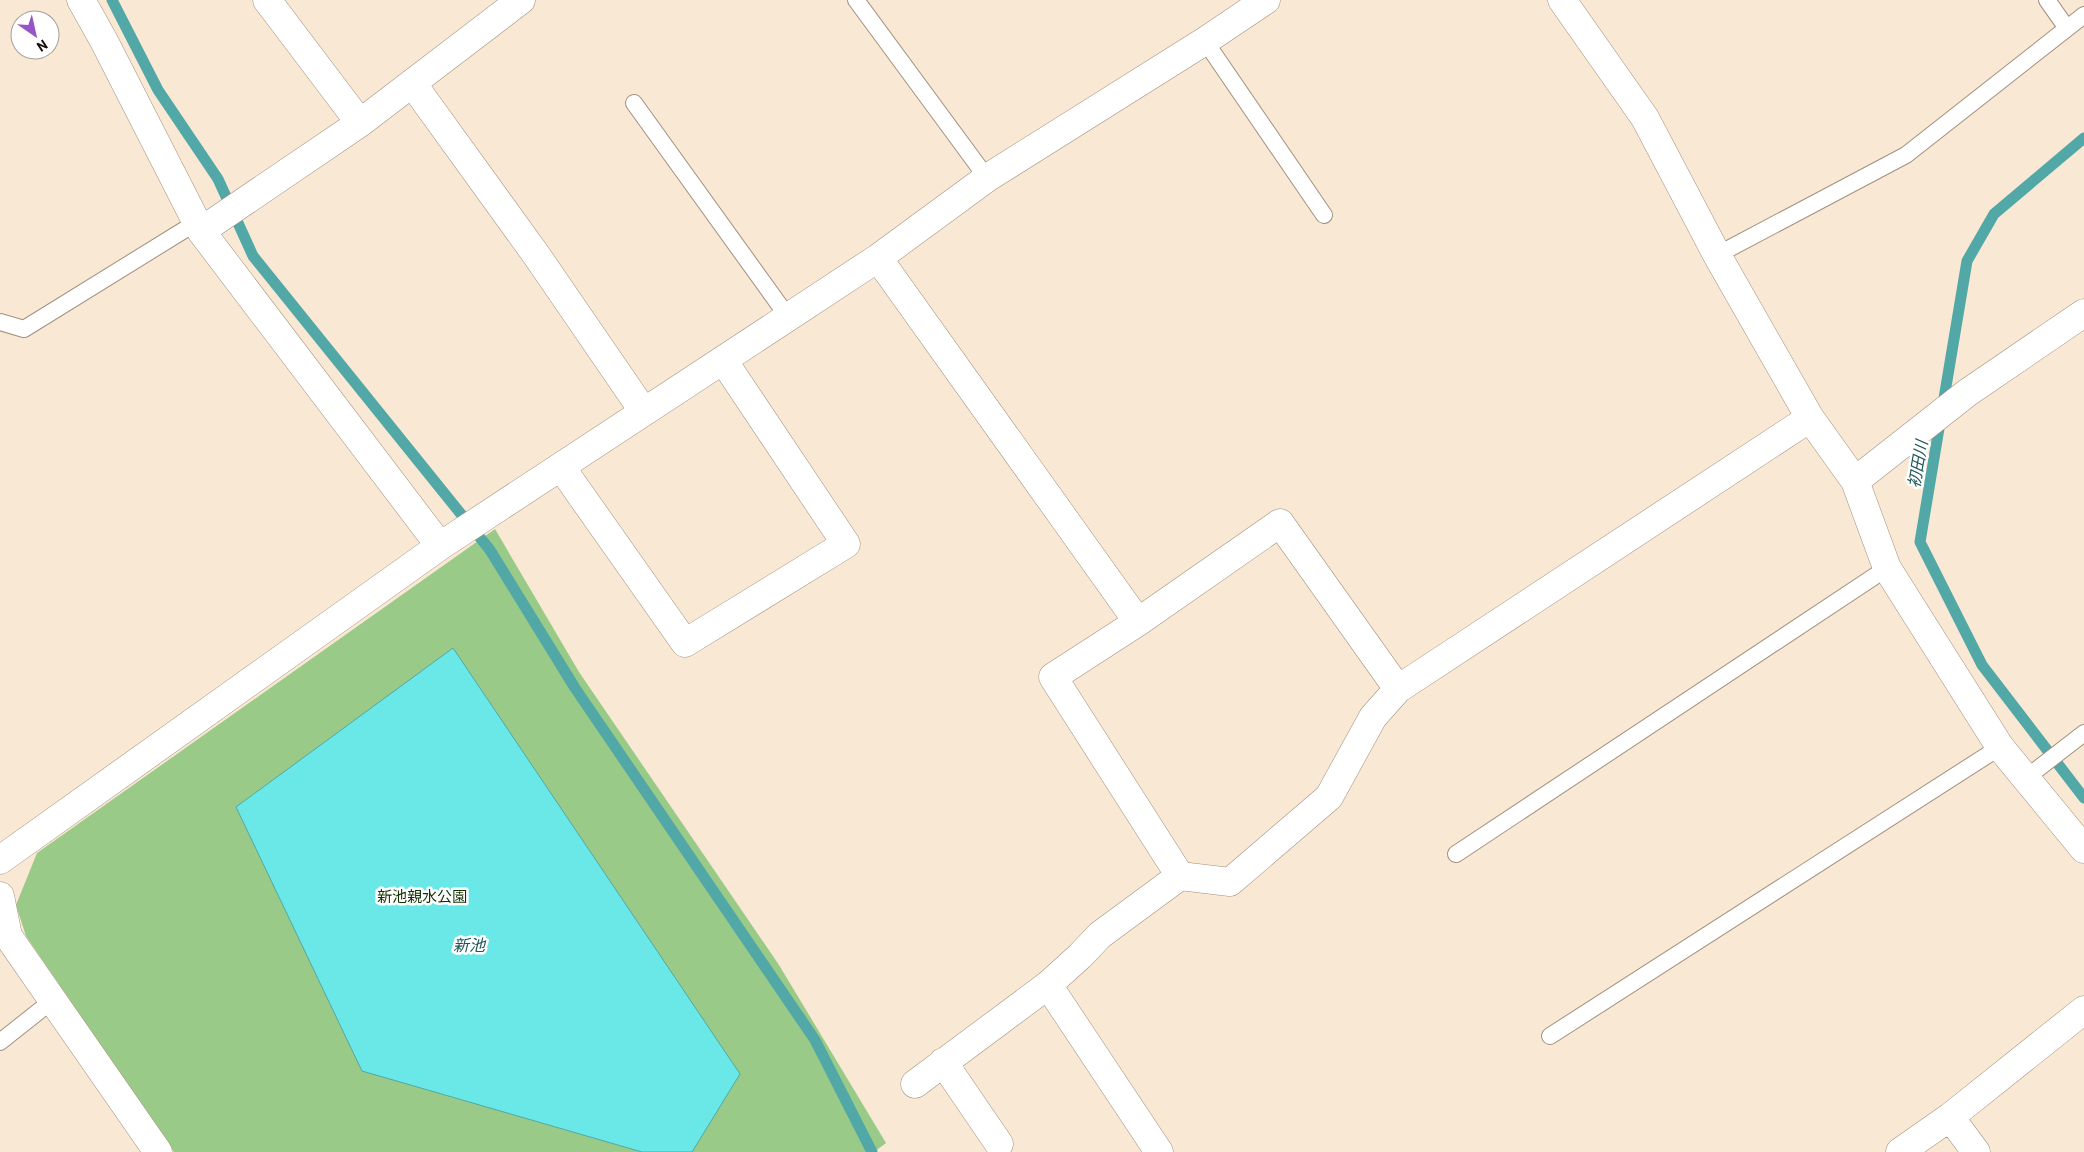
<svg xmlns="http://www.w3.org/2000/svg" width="2084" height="1152" viewBox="0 0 2084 1152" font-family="Barlow,'Noto Sans JP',sans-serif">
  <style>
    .green { fill: #9aca87 }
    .water { fill: #6ae8e8; stroke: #51a8a6 }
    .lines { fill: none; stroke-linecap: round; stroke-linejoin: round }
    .stream { stroke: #51a8a6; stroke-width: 11 }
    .lane-casing { stroke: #a1917e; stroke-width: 18 }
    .street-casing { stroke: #a1917e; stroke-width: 29 }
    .lane { stroke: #fff; stroke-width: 16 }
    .street { stroke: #fff; stroke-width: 28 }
    .labels { text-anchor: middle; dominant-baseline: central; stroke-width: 5; stroke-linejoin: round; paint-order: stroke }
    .park-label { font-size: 15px; fill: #113200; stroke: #fff }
    .water-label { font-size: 16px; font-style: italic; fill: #205757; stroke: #fff }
  </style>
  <rect width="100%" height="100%" fill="#f9e8d4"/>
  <path class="green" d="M495,529L579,672L779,965L886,1143L874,1152H174L26,936L16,905L37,853Z"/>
  <path class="water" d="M453,648L740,1074L692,1152H642L362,1071L236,807Z"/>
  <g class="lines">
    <path class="stream" d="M112,0L158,90L218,179L253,256L490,550L575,688L815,1040L872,1152
      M2084,138L1994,214L1967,261L1920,542L1982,665L2084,798"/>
    <defs>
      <path id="lane" d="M856,0L987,178
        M2047,0L2066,27
        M1205,41L1324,215
        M634,103L788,317
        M1717,255L1906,155L2084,15
        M0,322L24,329L197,222
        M2026,778L2084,733
        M1456,854L1887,568
        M1550,1036L2000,747
        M0,1042L53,1000"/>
      <path id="street" d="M81,0L104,41L201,231L440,546
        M267,0L360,123
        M1562,0L1645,118L1717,255L1810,418L1855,481L1887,568L2000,747L2084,849
        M412,83L537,256L644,412
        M201,231L360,123L521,0
        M878,258L1138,622L1280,523L1398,689
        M561,467L685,643L846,544L723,360
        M1855,481L1967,393L2084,313
        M1138,622L1053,677L1180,876
        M0,860L440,546L878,258L987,178L1205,41L1266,0
        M0,896L8,936L158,1152
        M943,1062L999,1144
        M915,1084L1048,985
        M1950,1117L1976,1152
        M1159,1152L1048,985L1080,956L1100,935L1180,876L1230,882L1329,797L1373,717L1398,689L1810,418
        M1900,1152L1950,1117L2084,1010"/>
    </defs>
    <use href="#lane" class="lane-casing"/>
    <use href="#street" class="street-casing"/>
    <use href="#lane" class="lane"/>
    <use href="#street" class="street"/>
  </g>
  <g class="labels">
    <g class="park-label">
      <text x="422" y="896">新池親水公園</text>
    </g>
    <g class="water-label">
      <text transform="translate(1917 464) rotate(-80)">初田川</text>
      <text x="469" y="944">新池</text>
    </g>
  </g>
  <g transform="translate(35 35) rotate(146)"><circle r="24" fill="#ffffff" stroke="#a2a09d"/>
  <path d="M0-4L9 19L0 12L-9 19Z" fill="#9754c9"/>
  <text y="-8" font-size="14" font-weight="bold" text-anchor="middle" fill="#17110b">N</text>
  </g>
</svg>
